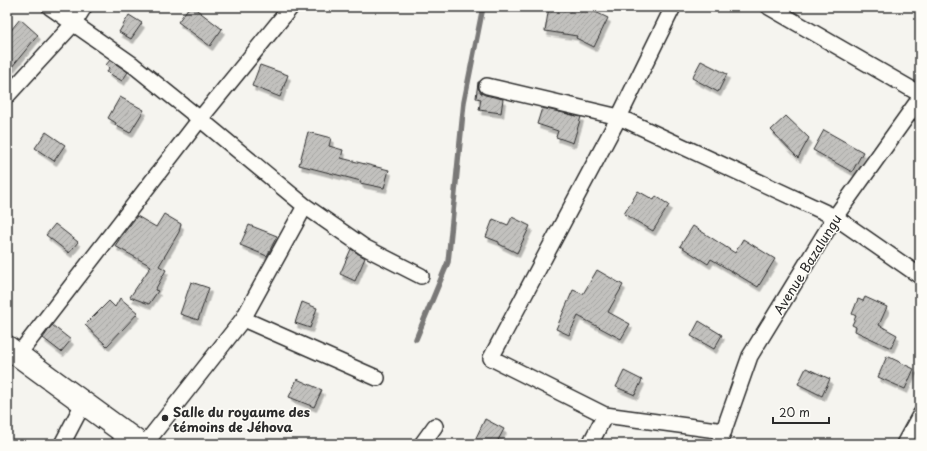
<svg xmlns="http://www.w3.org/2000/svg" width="927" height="451" viewBox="0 0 927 451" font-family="'Playpen Sans',sans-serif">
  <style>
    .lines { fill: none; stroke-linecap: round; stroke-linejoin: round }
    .stream { stroke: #797877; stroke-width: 5.5 }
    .building { fill: url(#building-hatch); stroke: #2b2b2b; filter: url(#shadow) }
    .street-casing { stroke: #2b2b2b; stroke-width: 18 }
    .secondary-casing { stroke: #2b2b2b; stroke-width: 25 }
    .street { stroke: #fdfcf7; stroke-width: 15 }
    .secondary { stroke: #fdfcf7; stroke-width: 22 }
    .poi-dot { fill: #2b2b2b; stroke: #fdfcf7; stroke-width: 1.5 }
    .labels { text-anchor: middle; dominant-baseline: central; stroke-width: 3; stroke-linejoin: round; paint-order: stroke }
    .street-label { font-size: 13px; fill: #2b2b2b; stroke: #fdfcf7 }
    .poi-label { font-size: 13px; font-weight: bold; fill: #2b2b2b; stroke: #fdfcf7; text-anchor: start }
  </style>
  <defs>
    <pattern id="building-hatch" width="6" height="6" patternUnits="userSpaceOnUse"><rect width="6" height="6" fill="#c2c1be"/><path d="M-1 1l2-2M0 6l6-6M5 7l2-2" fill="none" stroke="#a7a6a3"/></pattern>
    <filter id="shadow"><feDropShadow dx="2.5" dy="4.5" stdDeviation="0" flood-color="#0004"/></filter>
  </defs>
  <rect width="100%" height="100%" fill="#f5f4ef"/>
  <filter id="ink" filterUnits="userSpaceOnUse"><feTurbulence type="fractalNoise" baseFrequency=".025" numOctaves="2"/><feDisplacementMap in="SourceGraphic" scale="8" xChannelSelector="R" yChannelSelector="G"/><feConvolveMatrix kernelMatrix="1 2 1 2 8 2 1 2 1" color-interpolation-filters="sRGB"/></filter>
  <g filter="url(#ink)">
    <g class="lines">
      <path class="stream" d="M416,339L448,262L464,102L483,7"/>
    </g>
    <path class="building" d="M189,7H193L222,29L210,46L178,22Z
      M549,7H585L608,18L594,47L576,38L577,36L545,31Z
      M129,15L142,23L131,39L119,32Z
      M20,19L38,35L7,73V35Z
      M110,60L128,72L122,81L107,72L109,68L106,65Z
      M701,61L727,74L718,92L692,78Z
      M260,65L288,75L280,97L252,86Z
      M478,82H479L478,88L481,93L485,95L503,99L501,113L479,110L481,99L476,98Z
      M120,97L144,110L130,133L115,125L116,123L108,118Z
      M542,108L581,117L573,143L556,137L558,131L537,124Z
      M786,116L809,138L798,158L771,130Z
      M824,130L863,152L852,172L813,150Z
      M46,132L65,145L54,161L35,148Z
      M308,132L331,138L329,146L343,150L341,158L389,170L384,188L360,183L361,181L299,165Z
      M638,191L654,200L656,196L669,205L653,231L624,214Z
      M164,214L181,224L179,232L159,266L166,270L155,290L158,291L149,304L130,297L151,266L115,246L120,238L137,216L156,227Z
      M512,217L530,226L517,253L499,244V242L486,237L493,219L508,225Z
      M55,224L78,242L69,253L46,235Z
      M249,225L277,236L267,256L240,245Z
      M693,226L735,253L743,239L775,259L758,287L711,259L708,264L680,246Z
      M351,249L365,258L355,281L340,274Z
      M597,270L623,285L608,312L630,324L621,339L578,316L569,335L556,329L573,290L583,294Z
      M191,282L209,288L198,320L180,314Z
      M865,297L887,307L879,325L897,335L891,348L855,331L856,327L852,325L856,316L852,314L858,299L863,301Z
      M120,298L138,313L107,346L85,325L109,301L115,307Z
      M302,302L317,308L310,328L295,323Z
      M699,321L722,335L714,349L691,336Z
      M52,325L71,340L61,352L43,338Z
      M887,356L914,369L905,389L878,377Z
      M806,368L830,379L822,396L798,384Z
      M624,371L642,380L635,395L616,387Z
      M297,379L322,390L314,407L289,397Z
      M485,419L504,429L496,444H473Z"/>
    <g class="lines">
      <defs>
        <path id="street" d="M50,7L133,65L200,119L305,206L364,247L421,276
          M673,7L619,117L491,358L605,415L724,431
          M769,7L920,94
          M487,86L619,117L835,217L920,276
          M7,96L74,23L84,7
          M243,319L377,378
          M18,355L200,119L291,7
          M62,444L84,402
          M145,444L243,319L305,206
          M422,444L435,426
          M590,444L605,415
          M719,444L750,356L835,217L920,98
          M904,444L920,415"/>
        <path id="secondary" d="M7,347L140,444"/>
      </defs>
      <use href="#street" class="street-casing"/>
      <use href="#secondary" class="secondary-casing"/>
      <use href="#street" class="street"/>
      <use href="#secondary" class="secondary"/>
    </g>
  </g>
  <circle class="poi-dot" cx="165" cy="418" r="4"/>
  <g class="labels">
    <g class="street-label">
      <text transform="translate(807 264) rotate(-58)">Avenue Bazalungu</text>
    </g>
    <g class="poi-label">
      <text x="173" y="411">Salle du royaume des<tspan x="173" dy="15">témoins de Jéhova</tspan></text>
    </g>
  </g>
  <rect width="927" height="451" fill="none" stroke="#fdfcf7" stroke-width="24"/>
  <rect x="12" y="12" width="903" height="427" fill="none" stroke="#2b2b2b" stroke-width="1.5" filter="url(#ink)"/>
  <path d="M773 417v6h56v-6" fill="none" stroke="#2b2b2b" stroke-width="2"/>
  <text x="779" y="417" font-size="12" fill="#2b2b2b" stroke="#fdfcf7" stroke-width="3" paint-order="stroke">20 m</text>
</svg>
